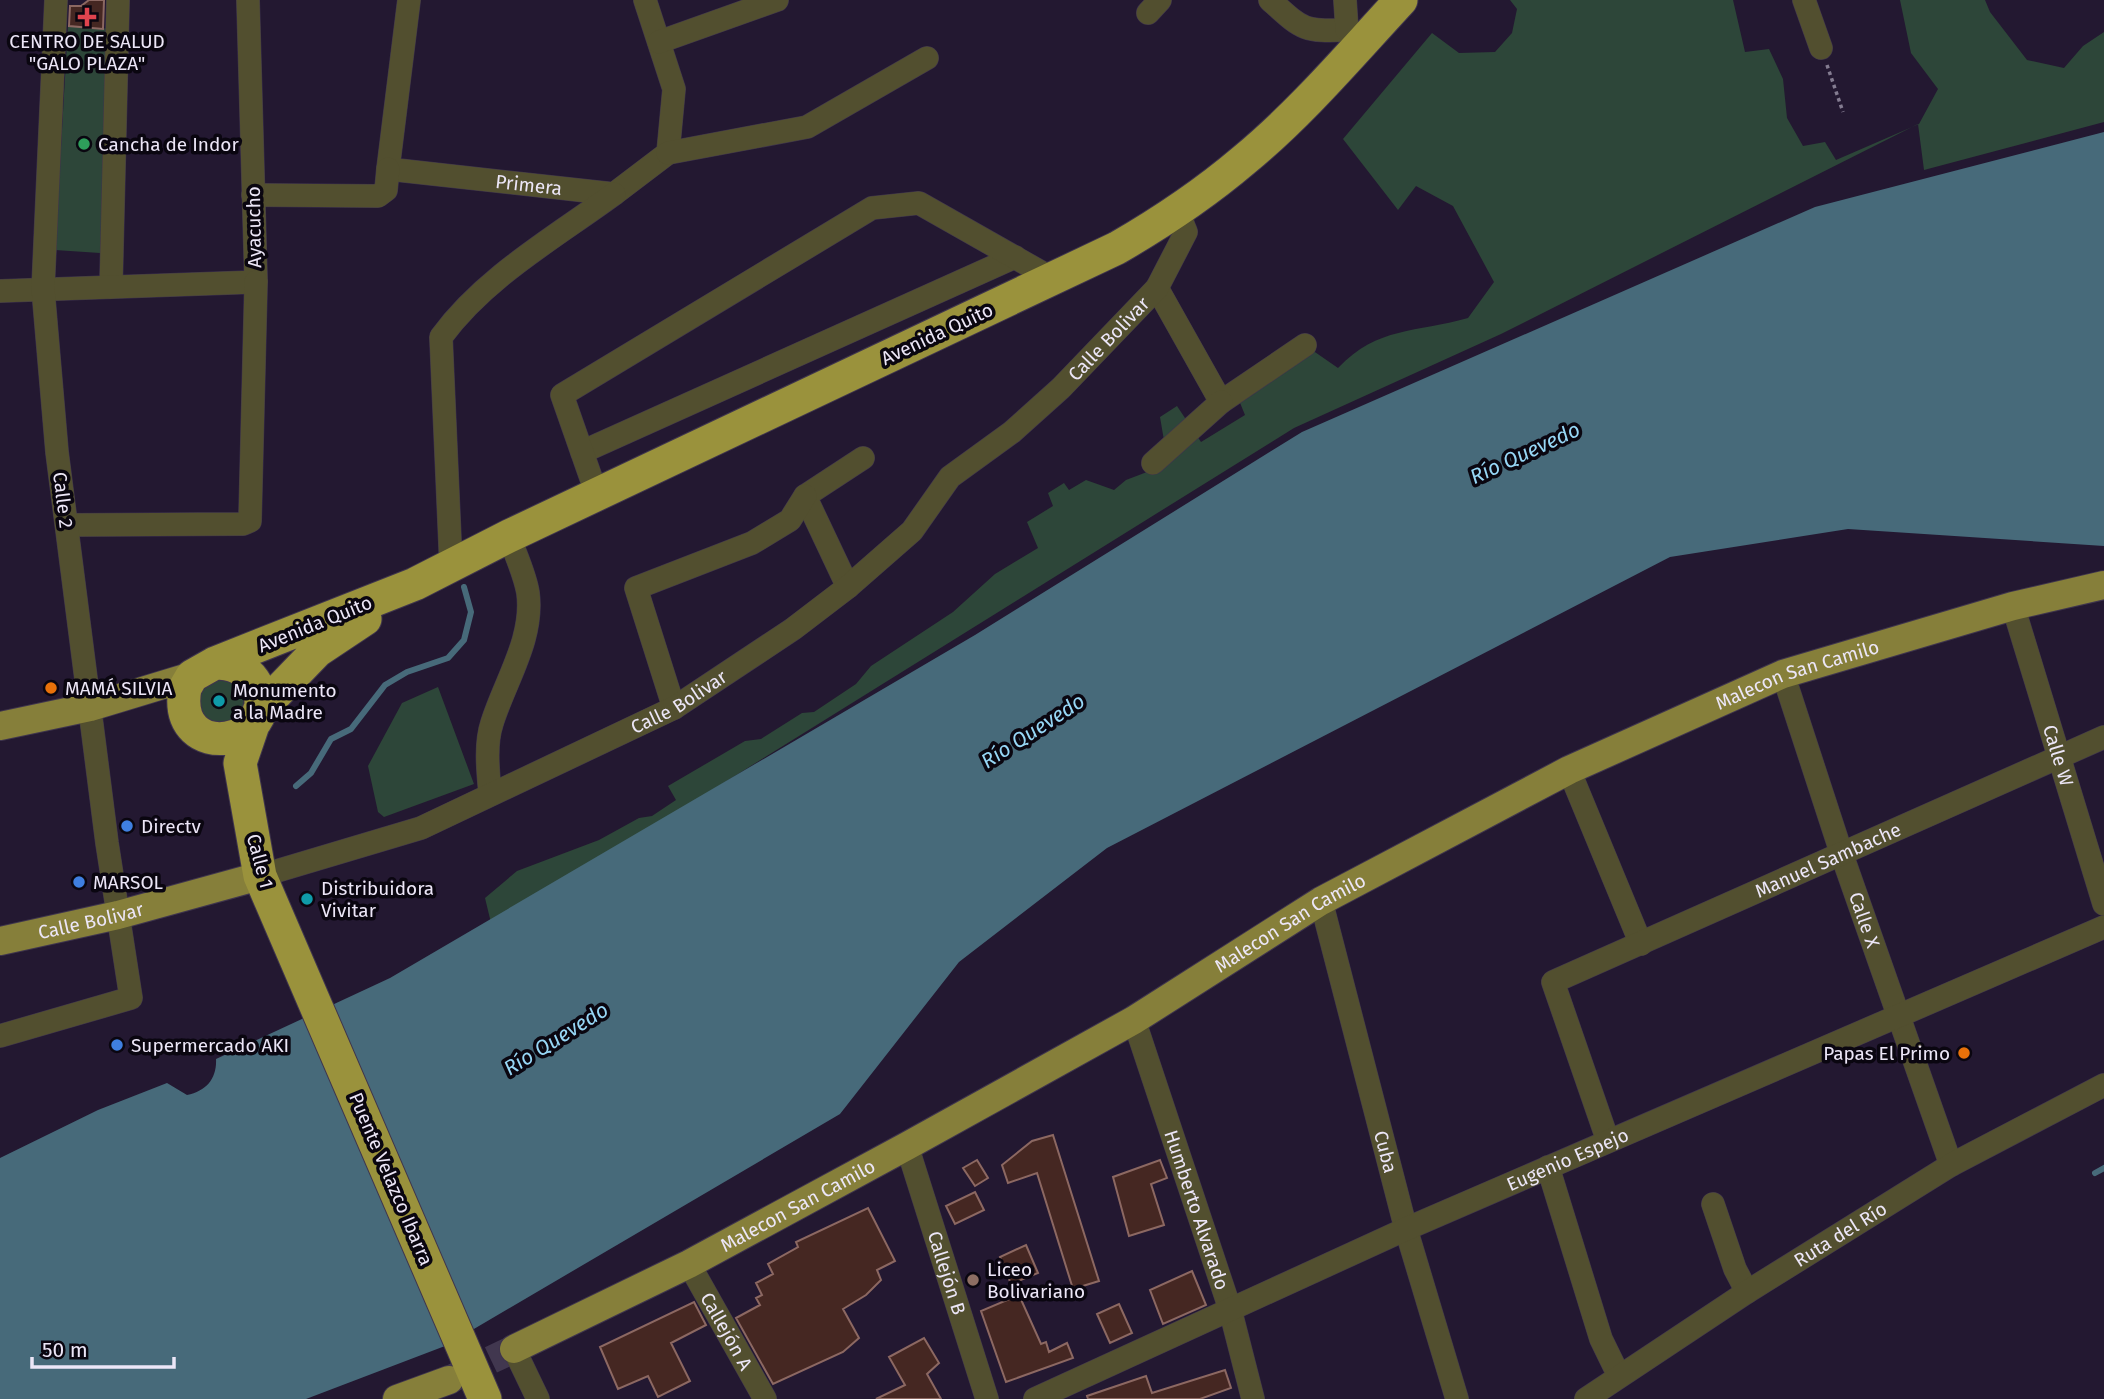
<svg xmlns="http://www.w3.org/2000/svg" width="2104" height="1399" viewBox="0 0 2104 1399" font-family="'Fira Sans',sans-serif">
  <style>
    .green { fill: #2d4639 }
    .water { fill: #476a7a }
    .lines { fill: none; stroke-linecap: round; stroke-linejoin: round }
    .stream { stroke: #476a7a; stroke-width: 6 }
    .building { fill: #452722; stroke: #8c6862; stroke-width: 2 }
    .major-tunnel { stroke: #41374f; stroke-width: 28; stroke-dasharray: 28 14; stroke-linecap: butt }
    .minor-casing { stroke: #3f354d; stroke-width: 24 }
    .major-casing { stroke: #3f354d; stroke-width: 30 }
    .highway-casing { stroke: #3f354d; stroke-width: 35 }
    .path { stroke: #847c91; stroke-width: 3.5; stroke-dasharray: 3.5 3.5; stroke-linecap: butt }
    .minor { stroke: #524f2f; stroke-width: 23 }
    .major { stroke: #867f3a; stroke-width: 28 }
    .highway { stroke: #9a923c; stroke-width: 33 }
    .health-dot { fill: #e0444e; stroke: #0a0610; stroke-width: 2.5 }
    .leisure-dot { fill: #2e9e5b; stroke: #0a0610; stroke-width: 2.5 }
    .food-dot { fill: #e8710a; stroke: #0a0610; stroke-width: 2.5 }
    .culture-dot { fill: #0f9aa8; stroke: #0a0610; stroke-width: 2.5 }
    .shop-dot { fill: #3f7fe0; stroke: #0a0610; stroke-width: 2.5 }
    .education-dot { fill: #8d6e63; stroke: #0a0610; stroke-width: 2.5 }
    .labels { text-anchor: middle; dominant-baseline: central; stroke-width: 7; stroke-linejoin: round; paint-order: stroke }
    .poi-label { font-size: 19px; fill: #ece6f7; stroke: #0a0610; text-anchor: start }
    .street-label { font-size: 19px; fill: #ece6f7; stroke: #0a0610 }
    .water-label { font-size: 21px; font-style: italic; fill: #97d7f6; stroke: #0a0610 }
  </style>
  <rect width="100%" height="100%" fill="#231831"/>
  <path class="green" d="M1510,0H1733L1745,52L1769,49L1783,79L1787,118L1803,146L1825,142L1836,160L1919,124L1938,89L1911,53L1900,0H1985L1990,12L2027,60L2064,68L2083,46L2104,32V122L1924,170L1918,124L1501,334L1294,428L492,927L485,898L517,871L599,840L639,818L652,816L676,800L668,786L745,741L761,739L802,713L814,712L856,684L871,666L953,612L995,574L1038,548L1027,522L1053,506L1048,493L1064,483L1069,490L1086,480L1114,490L1126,480L1168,464L1160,417L1177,406L1201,442L1245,415L1236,393L1312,350L1338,368C1378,326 1416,333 1468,318L1494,282L1453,206L1416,186L1398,210L1343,139L1432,33L1459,53L1495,52L1512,33L1517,9Z
    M68,26L115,29L100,253L55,250Z
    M214,675L245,687L242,722L206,727L195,693Z
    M438,687L474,784L384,817L378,812L368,766L402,703Z"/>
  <path class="water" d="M2104,132V546L1848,529L1670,557L1107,848L959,962L840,1114L445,1346L306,1399H0V1158L98,1110L167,1083L187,1095C207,1091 217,1078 216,1059L390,978L975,635L1302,432L1815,207Z"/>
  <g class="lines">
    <path class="stream" d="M296,786L311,773L331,739L351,729L385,685L407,672L448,658L464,640L471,612L464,587
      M2095,1173L2104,1168"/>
  </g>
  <path class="building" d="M89,0H104L103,29L69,26L70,6H81Z
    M1053,1135L1099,1281L1073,1289L1037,1173L1008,1183L1002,1165L1032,1141Z
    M977,1160L988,1178L975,1186L963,1168Z
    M1160,1160L1167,1178L1151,1184L1164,1225L1129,1236L1113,1177Z
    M975,1192L984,1210L955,1224L946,1206Z
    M868,1208L895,1261L877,1270L881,1280L866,1295L843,1309L859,1338L843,1352L773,1384L736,1318L760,1305L756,1298L762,1295L756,1283L773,1274L768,1264L798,1247L796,1242Z
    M1026,1245L1038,1273L1011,1284L1000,1257Z
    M1192,1271L1206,1305L1163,1324L1150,1290Z
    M1019,1295L1041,1344L1046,1342L1049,1352L1067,1343L1073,1358L1006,1382L981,1311Z
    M694,1302L706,1325L671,1343L690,1381L658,1397L648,1376L618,1389L600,1347Z
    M1119,1304L1132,1333L1110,1343L1097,1314Z
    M924,1338L939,1363L927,1374L941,1399H876L905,1385L889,1357Z
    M1225,1370L1231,1388L1200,1399H1088L1087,1396L1146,1376L1152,1393Z"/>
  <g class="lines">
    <path class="major-tunnel" d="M453,1378L514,1349"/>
    <defs>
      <g id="minor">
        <path id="s1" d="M409,0L388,169L614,194L668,153L674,89L645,0"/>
        <path d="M1270,0C1302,29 1303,32 1347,30"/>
        <path d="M1345,0L1347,30L1356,38"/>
        <path d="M1804,0L1821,48"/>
        <path d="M1148,13L1160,0"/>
        <path d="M659,42L777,0"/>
        <path d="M668,153L807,127L927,58"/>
        <path d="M253,195L378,196L386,190L388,169"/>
        <path d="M111,287L118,0"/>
        <path d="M1157,288L1221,402L1305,345"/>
        <path d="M0,291L256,282L248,0"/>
        <path d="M582,452L1015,257"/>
        <path d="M1153,463L1221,402"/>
        <path d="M597,495L562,395L872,208L919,203L1053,279"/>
        <path d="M67,525L243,524L250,521L256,282"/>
        <path d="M451,566L441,337C485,277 554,238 614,194"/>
        <path d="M848,587L805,496L863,458"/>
        <path id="s2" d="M2013,606L2104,904"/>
        <path id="s3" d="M1783,674L1842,855L1951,1165"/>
        <path d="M674,708L636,588L752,543L790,520L805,496"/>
        <path d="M1569,770L1641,944"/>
        <path d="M490,793C488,771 485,744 492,723C505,681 534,639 528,593C525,574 515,554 509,536"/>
        <path id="s4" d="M260,876L421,828L674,708L793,629L848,587L912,531L950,477L1012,432L1061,388L1157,288L1186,232L1178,212"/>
        <path id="s5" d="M1321,901L1406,1229L1457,1399"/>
        <path id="s6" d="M1134,1020L1230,1309L1253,1399"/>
        <path d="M0,1036L131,998L107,843L57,452L43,289L56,0"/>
        <path id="s7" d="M1608,1141L1553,982L2104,737"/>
        <path id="s8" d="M907,1146L987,1399"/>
        <path d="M1548,1167L1601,1339L1619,1376"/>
        <path d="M1713,1204L1735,1269L1747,1292"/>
        <path id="s9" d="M689,1264L765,1399"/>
        <path d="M514,1349L538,1399"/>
        <path id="s10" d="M1035,1399L1406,1229L2104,927"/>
        <path id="s11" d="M1586,1399L1747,1292L1951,1165L2104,1085"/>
      </g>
      <g id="major">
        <path d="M0,726L90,707L192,676"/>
        <path id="s12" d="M0,941L118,915L260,876"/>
        <path id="s13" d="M514,1349L689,1264L907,1146L1134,1020L1321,901L1569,770L1783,674L2013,606L2104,585"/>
        <path d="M397,1399L449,1380"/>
      </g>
      <path id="highway" d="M215,663C232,663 247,668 256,684C286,744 171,767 185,688L192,676L215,663L415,584L509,536L1117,248C1162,222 1204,194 1244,160C1301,113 1350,55 1401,0
        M259,711L317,651L365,619
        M254,722L240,763L260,876L485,1399"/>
    </defs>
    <use href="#minor" class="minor-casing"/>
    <use href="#major" class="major-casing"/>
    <use href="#highway" class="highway-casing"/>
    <path class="path" d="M1827,65L1843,112"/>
    <use href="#minor" class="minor"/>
    <use href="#major" class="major"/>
    <use href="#highway" class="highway"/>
  </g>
  <path class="health-dot" d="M83.5 6.5h7v7h7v7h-7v7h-7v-7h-7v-7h7z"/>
  <circle class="leisure-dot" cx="84" cy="144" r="7"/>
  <g class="food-dot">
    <circle cx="51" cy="688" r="7"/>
    <circle cx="1964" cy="1053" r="7"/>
  </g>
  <g class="culture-dot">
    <circle cx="219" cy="701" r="7"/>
    <circle cx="307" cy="899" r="7"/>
  </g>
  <g class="shop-dot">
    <circle cx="127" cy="826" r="7"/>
    <circle cx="79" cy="882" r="7"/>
    <circle cx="117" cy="1045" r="7"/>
  </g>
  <circle class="education-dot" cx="973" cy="1280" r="7"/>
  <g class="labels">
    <g class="poi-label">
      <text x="87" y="41" text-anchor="middle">CENTRO DE SALUD<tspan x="87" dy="22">"GALO PLAZA"</tspan></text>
      <text x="98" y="144">Cancha de Indor</text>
      <text x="65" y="688">MAMÁ SILVIA</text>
      <text x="233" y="690">Monumento<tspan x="233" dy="22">a la Madre</tspan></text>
      <text x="141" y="826">Directv</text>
      <text x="93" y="882">MARSOL</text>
      <text x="321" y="888">Distribuidora<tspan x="321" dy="22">Vivitar</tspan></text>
      <text x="131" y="1045">Supermercado AKI</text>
      <text x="1950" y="1053" text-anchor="end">Papas El Primo</text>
      <text x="987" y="1269">Liceo<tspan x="987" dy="22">Bolivariano</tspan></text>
    </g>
    <g class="street-label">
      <text stroke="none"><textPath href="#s1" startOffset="312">Primera</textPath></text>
      <text transform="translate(254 227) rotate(-91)">Ayacucho</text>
      <text transform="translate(937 334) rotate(-25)">Avenida Quito</text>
      <text stroke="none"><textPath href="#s4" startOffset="1022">Calle Bolivar</textPath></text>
      <text transform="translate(63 500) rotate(83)">Calle 2</text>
      <text transform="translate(315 624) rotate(-22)">Avenida Quito</text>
      <text stroke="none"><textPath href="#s13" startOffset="1452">Malecon San Camilo</textPath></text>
      <text stroke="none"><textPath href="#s4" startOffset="455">Calle Bolivar</textPath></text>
      <text stroke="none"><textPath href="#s2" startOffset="156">Calle W</textPath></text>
      <text transform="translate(260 861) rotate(75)">Calle 1</text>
      <text stroke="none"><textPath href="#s7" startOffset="469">Manuel Sambache</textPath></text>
      <text stroke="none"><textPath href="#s12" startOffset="93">Calle Bolivar</textPath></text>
      <text stroke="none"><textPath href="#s3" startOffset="259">Calle X</textPath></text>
      <text stroke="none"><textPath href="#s13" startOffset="886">Malecon San Camilo</textPath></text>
      <text stroke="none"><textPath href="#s5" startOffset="259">Cuba</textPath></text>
      <text stroke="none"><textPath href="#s10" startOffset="584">Eugenio Espejo</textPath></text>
      <text transform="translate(391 1179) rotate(67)">Puente Velazco Ibarra</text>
      <text stroke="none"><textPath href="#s13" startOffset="318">Malecon San Camilo</textPath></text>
      <text stroke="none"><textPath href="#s6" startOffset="200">Humberto Alvarado</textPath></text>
      <text stroke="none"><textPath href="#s11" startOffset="303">Ruta del Río</textPath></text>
      <text stroke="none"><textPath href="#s8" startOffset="133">Callejón B</textPath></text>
      <text stroke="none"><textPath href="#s9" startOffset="77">Callejón A</textPath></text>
    </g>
    <g class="water-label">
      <text transform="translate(1525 453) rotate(-25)">Río Quevedo</text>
      <text transform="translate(1033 731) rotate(-33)">Río Quevedo</text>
      <text transform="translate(556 1039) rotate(-32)">Río Quevedo</text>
    </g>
  </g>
  <path d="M32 1357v10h142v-10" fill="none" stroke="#ece6f7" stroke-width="3.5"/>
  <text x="42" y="1357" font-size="21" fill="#ece6f7" stroke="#0a0610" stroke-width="5" paint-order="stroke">50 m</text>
</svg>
